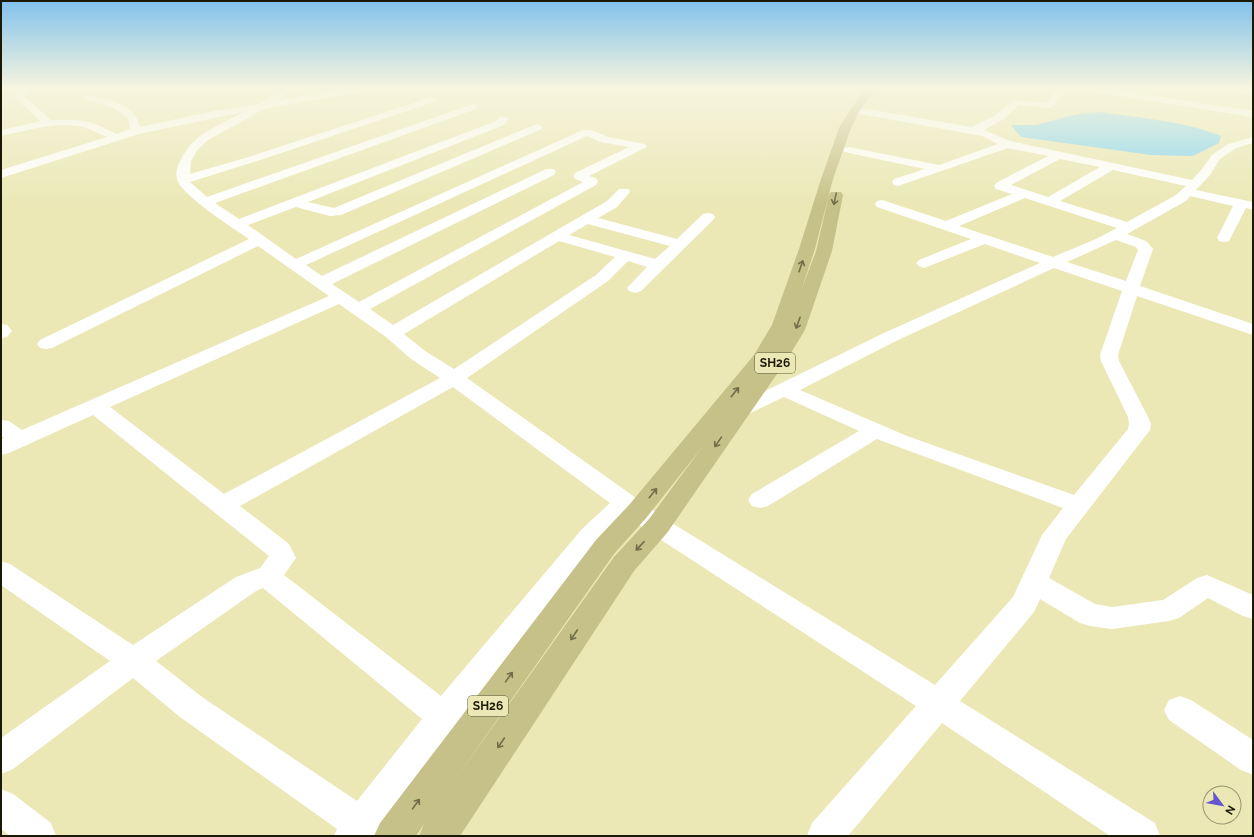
<svg xmlns="http://www.w3.org/2000/svg" width="1254" height="837" viewBox="0 0 1254 837" font-family="Raleway,sans-serif">
  <style>
    .water { fill: #86d4f1 }
    .lines { fill: none; stroke-linecap: round; stroke-linejoin: round }
    .minor { fill: #fff; fill-rule: evenodd }
    .major { fill: #c6c189; fill-rule: evenodd }
    .oneway { stroke: #706d48 }
    .labels { text-anchor: middle; dominant-baseline: central; stroke-width: 3; stroke-linejoin: round; paint-order: stroke }
    .shield { fill: #ebe8b6; stroke: #59573b; stroke-width: 1 }
    .shield-label { font-size: 12px; font-weight: bold; fill: #1a1906 }
  </style>
  <rect width="100%" height="100%" fill="#ebe8b6"/>
  <path class="water" d="M1101,112C1141,118 1184,121 1221,136L1219,143L1193,156L1151,155L1021,137L1011,125H1036L1077,114Z"/>
  <g class="lines">
    <path class="minor" d="M19,87H28L25,97L51,120H78L93,123L117,134L130,129L128,118L114,108L85,100L83,98L85,96L88,95C108,100 136,103 140,127L209,112L259,104L284,87H294L279,100L358,87H378L374,90L264,109L208,140L198,149L191,161L190,174L252,156L428,98H434L436,100L434,102L260,160L190,182L207,197L470,105L473,104L478,107L476,109L215,203L239,219L496,121L500,117H508L509,119L504,125L308,202L334,208L534,125L538,124L543,127L542,129L341,215L330,216L296,207L248,225L296,259L583,130H591L608,137L645,144L647,146L645,148L589,176L596,178L598,182L596,185L370,309L393,325L607,201L619,189H629L630,192L617,207L598,218L677,239L703,214L708,213L713,214L715,217L713,220L641,291L635,293L629,291L627,288L647,267L628,261L608,281L467,378L667,520L935,685L1013,597L1042,535L1063,508L877,439L768,506L760,508L752,506L748,500L752,494L859,431L784,397L738,419L731,421L724,419L721,415L724,411L884,333L1040,263L985,244L929,266L924,268L919,266L916,263L919,260L971,239L877,207L875,204L877,201L882,200L946,221L1012,194L996,189L994,186L996,183L1048,156L1008,148L898,186L894,185L892,182L894,179L925,169L849,153L845,152L843,150L845,148L849,147L939,165L998,144L982,136L855,113L850,110L855,107L972,127L996,115L1014,100L1046,103L1061,87H1070L1051,108L1019,105L1004,119L984,130L1010,141L1192,180L1202,169L1212,155L1228,144L1253,137V143L1236,148L1220,159L1210,175L1196,190L1253,202V210L1246,208L1229,241L1224,242L1219,241L1217,238L1233,206L1190,196L1186,201L1127,234L1146,241L1153,249L1140,286L1253,324V335L1137,296L1118,355L1119,361L1148,417L1151,424L1150,430L1066,539L1049,578L1095,604L1112,607L1163,600L1197,578L1207,575L1253,595V619L1243,616L1208,598L1179,618L1169,621L1112,629L1090,626L1080,623L1040,599L1034,612L960,701L1155,823L1160,836H1110L942,723L848,836H807L812,823L916,706L649,532L627,516L600,541L454,727L374,836H334L337,829L180,717L133,678L13,769L1,774V738L110,661L1,585V561L10,564L133,645L236,577L260,568L269,556L93,415L9,453L1,455V440L4,438L1,436V420L9,421L22,430L329,296L258,246L52,348L46,349L40,348L37,344L40,340L249,239C233,228 186,198 178,182C171,168 189,144 200,136C213,127 229,120 243,112L139,134L1,178V170L107,137C97,133 88,127 77,126C54,122 25,131 1,136V130L41,121L15,98ZM587,136L601,142L629,147L575,173L573,176L575,179L583,182L359,302L332,284L554,175L556,172L554,169H546L322,276L306,265ZM1060,159L1100,167L1048,197L1011,185ZM1113,170L1186,186L1176,195L1127,222L1060,201ZM1025,198L1117,228L1096,239L1053,257L959,226ZM588,224L670,246L655,259L569,235ZM1116,240L1136,247L1138,250L1126,281L1067,262ZM559,241L615,257L596,275L454,369L425,351L404,334ZM1054,268L1122,291L1100,355L1101,361L1128,417L1129,424L1128,429L1074,495L907,436L800,390L896,341ZM339,304L386,337L411,359L440,378L224,494L110,407ZM453,387L610,503L582,529L441,696L284,575L296,558L289,544L240,506ZM263,588L422,719L357,801L202,697L156,661L256,591Z
      M1077,87H1099L1253,111V117L1081,90Z
      M1220,87L1253,88V94L1224,90Z
      M1,324L7,325L12,331L7,337L1,338Z
      M1180,696L1191,700L1253,740V775L1241,770L1169,720L1164,710L1169,700Z
      M1,789L13,794L51,823L56,836H10L1,829Z"/>
    <path class="major" d="M867,87H877L860,110L851,128L833,179L815,249L801,291L816,251L829,195L831,192H841L843,195L832,251L805,330L786,361L667,533L634,571L460,836H419L424,824L416,836H374L380,823L596,540L629,505L754,355L772,325L799,249L821,179L839,128L850,110ZM703,446L649,519L614,557L454,781L614,554L647,517Z"/>
  </g>
  <defs><path id="oneway-shaft" d="M-6 0H5M1.5-3L5.5 0L1.5 3" fill="none" stroke-width="1.6" stroke-linecap="round" stroke-linejoin="round"/></defs>
  <g class="oneway">
    <use href="#oneway-shaft" transform="translate(835 199) rotate(102)"/>
    <use href="#oneway-shaft" transform="translate(801 266) rotate(-71)"/>
    <use href="#oneway-shaft" transform="translate(798 323) rotate(110)"/>
    <use href="#oneway-shaft" transform="translate(735 392) rotate(-51)"/>
    <use href="#oneway-shaft" transform="translate(718 442) rotate(125)"/>
    <use href="#oneway-shaft" transform="translate(653 493) rotate(-51)"/>
    <use href="#oneway-shaft" transform="translate(640 546) rotate(133)"/>
    <use href="#oneway-shaft" transform="translate(574 635) rotate(124)"/>
    <use href="#oneway-shaft" transform="translate(509 677) rotate(-54)"/>
    <use href="#oneway-shaft" transform="translate(501 743) rotate(124)"/>
    <use href="#oneway-shaft" transform="translate(416 804) rotate(-54)"/>
  </g>
  <linearGradient id="sky" x2="0" y2="1"><stop stop-color="#81c1ec"/><stop offset="0.43" stop-color="#f6f5de"/><stop offset="1" stop-color="#f6f5de" stop-opacity="0"/></linearGradient>
  <rect width="1254" height="204" fill="url(#sky)"/>
  <g class="labels">
    <g class="shield">
      <rect x="755" y="353" width="40" height="20" rx="3"/>
      <rect x="468" y="696" width="40" height="20" rx="3"/>
    </g>
    <g class="shield-label">
      <text x="775" y="363">SH26</text>
      <text x="488" y="706">SH26</text>
    </g>
  </g>
  <rect width="1254" height="837" fill="none" stroke="#1a1906" stroke-width="4"/>
  <g transform="translate(1222 805) rotate(122)"><circle r="19" fill="#ebe8b6" stroke="#979570"/>
  <path d="M0-3L7 15L0 10L-7 15Z" fill="#6555ce"/>
  <text y="-6" font-size="11" font-weight="bold" text-anchor="middle" fill="#1a1906">N</text>
  </g>
</svg>
